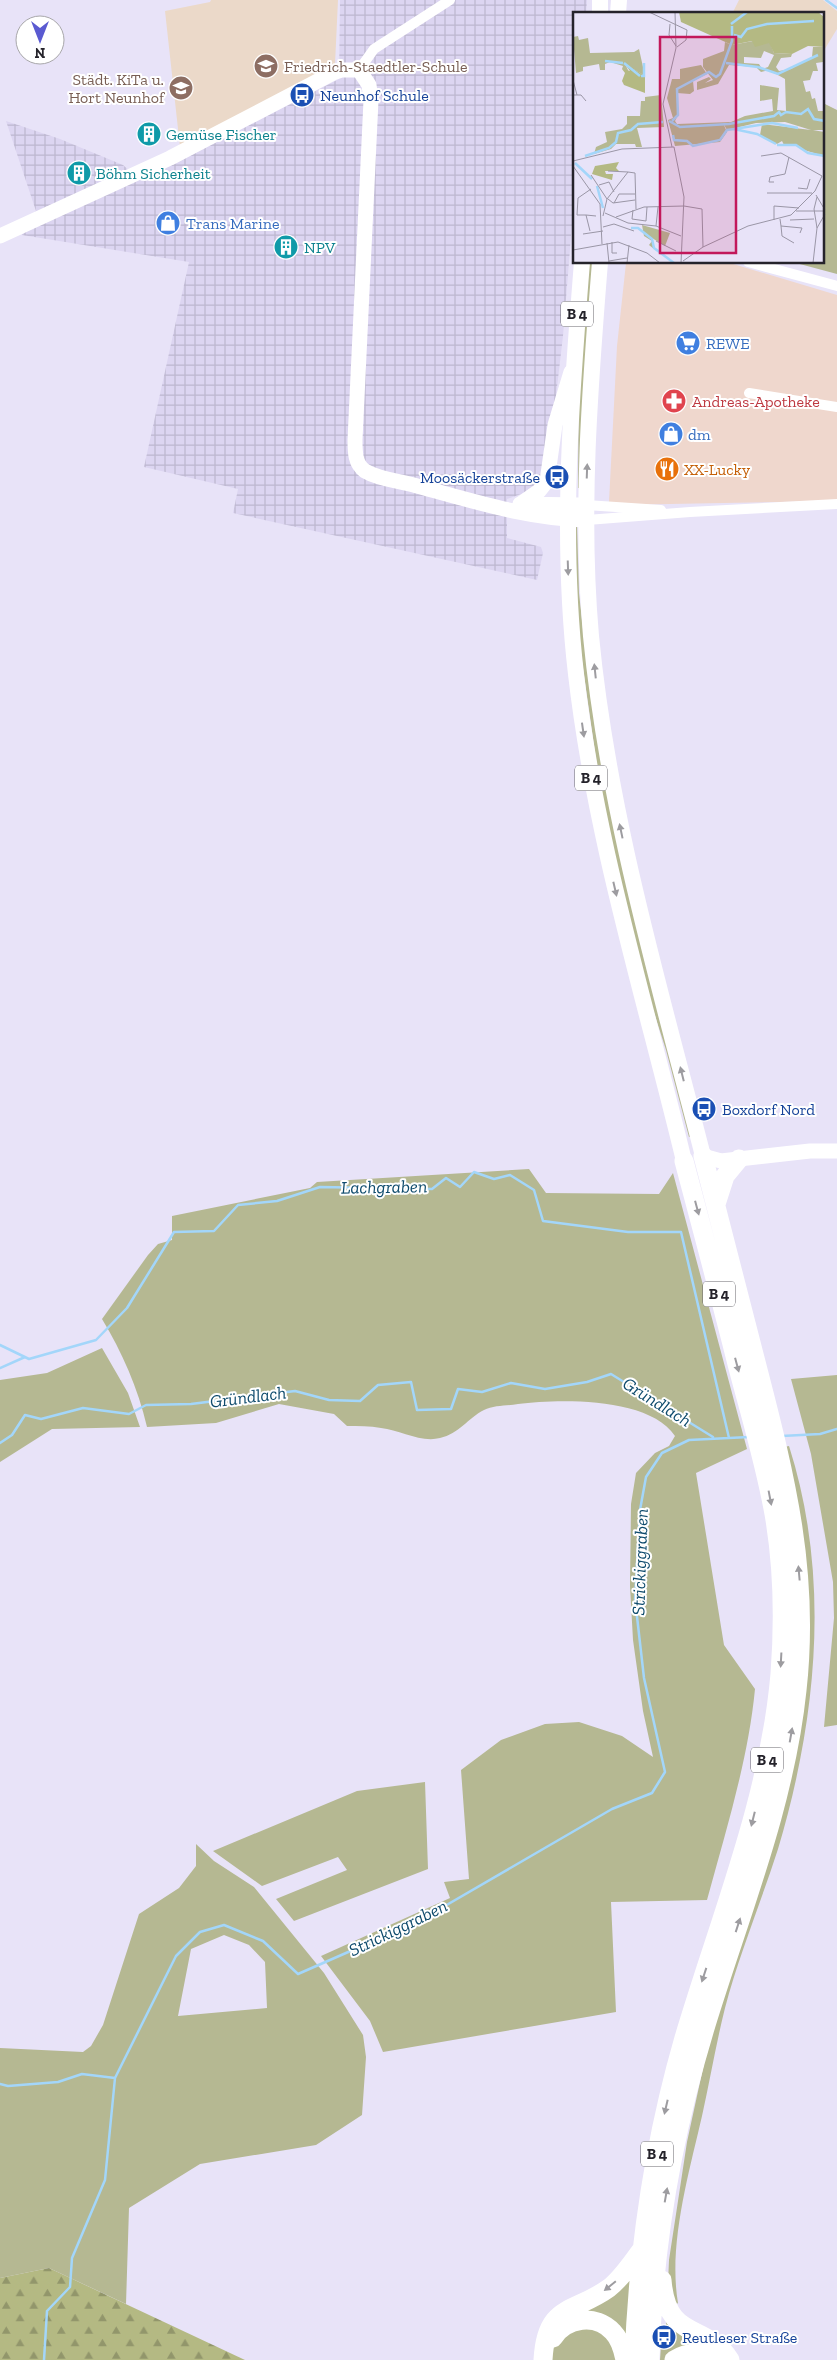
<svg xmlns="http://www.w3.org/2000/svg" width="837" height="2360" viewBox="0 0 837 2360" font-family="'Zilla Slab',serif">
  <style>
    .commercial { fill: #efd7cd }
    .industrial { fill: url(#industrial-grid) }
    .education { fill: #ebd9c9 }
    .grass { fill: #b5b892; fill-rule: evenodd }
    .forest { fill: url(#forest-firs) }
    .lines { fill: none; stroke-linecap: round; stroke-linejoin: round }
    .stream { stroke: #a3d6fa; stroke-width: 2.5 }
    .street { stroke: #fff; stroke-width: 10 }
    .secondary { stroke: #fff; stroke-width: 15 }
    .primary { stroke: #fff; stroke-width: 16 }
    .highway { stroke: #fff; stroke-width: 19 }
    .oneway { fill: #9d9ca0 }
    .labels { text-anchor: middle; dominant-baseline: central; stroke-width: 4; stroke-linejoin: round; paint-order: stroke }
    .shield { fill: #fff; stroke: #66656b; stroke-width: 1 }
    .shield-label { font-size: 15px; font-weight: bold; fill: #25232b }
    .education-label { font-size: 16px; fill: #785e54; stroke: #fff; text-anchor: start }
    .transit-label { font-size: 16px; fill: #164399; stroke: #fff; text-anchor: start }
    .culture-label { font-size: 16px; fill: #0d838f; stroke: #fff; text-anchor: start }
    .shop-label { font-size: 16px; fill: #366cbe; stroke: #fff; text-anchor: start }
    .health-label { font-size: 16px; fill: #be3a42; stroke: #fff; text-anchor: start }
    .food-label { font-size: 16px; fill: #c56008; stroke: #fff; text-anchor: start }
    .water-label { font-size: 18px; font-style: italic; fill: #0d4a6c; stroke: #fff }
    .inset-river { fill: none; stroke: #a3d6fa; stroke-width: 2.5 }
    .inset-road { fill: none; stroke: #9a96a6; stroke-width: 1 }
    .view { fill: #c2185b; fill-opacity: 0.15; stroke: #c2185b; stroke-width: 2.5 }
    .inset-edge { fill: none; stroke: #25232b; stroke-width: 2.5 }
  </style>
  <defs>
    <pattern id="industrial-grid" width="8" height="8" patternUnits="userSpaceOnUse" patternTransform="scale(1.25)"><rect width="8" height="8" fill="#dcd5f1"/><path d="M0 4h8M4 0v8" fill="none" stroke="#bdb7cf"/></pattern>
    <pattern id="forest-firs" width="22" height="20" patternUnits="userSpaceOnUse" patternTransform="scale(1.25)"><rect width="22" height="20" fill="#b4b983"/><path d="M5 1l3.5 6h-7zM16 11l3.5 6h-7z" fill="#92966b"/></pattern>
  </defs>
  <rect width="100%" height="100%" fill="#e8e3f8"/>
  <path class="commercial" d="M626,263H730L837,295V501L616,505L609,502L617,346Z"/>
  <path class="industrial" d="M340,0H587L586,14H574V200L563,336L547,473L532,490L507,499V538L541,547L543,553L537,580L233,513L238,489L144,467L189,262L22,235L36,211L6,121L60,139L123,165L141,181L339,79Z"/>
  <path class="education" d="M211,0H338L335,64L180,147L165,11L210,2Z
    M739,0H823L837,11V29L823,52V14H732Z"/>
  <path class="grass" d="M823,103L837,110V274L796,263L823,262Z
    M587,263H596L582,488H578L579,362Z
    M573,525H577L579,593L586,656L692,1136L689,1137L666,1050L649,997L603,808L577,626Z
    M529,1169L546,1193L659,1194L673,1173L747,1449L696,1473L724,1645L755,1689C748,1761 726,1830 707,1900L611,1902L616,2012L383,2052L370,2021L321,1956L450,1898L444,1882L469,1879L461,1770L501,1740L545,1724L579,1722L622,1736L653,1757L643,1711L633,1640L630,1586L631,1504L636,1473L655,1453L669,1446L675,1436C649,1397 560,1399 518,1404C508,1406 494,1405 484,1410C468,1418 459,1434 440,1438C421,1443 400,1430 381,1428C370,1426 358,1426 347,1426L334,1414L279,1404L216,1423L147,1427C138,1388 122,1352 102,1319L148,1255L158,1244L172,1240V1216L310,1188L317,1182Z
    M102,1348L128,1393L140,1427L52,1429L0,1462V1380L47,1373Z
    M837,1375V1725L824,1727L834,1618L833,1582L811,1454L791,1379Z
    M789,1446C831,1578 817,1718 778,1849C761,1902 739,1955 725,2008C716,2044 710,2080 702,2116C689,2173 668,2245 678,2303L673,2307L668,2283L669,2260L687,2142L712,2027L793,1759L784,1447Z
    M425,1782L428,1869L294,1921L276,1899L347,1870L338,1857L262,1886L213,1851L357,1791Z
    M196,1844L214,1861L254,1887L324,1973L363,2035L366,2057L362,2115L316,2145L200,2164L129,2208L126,2304L49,2268L0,2278V2048L83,2052L91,2046L103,2025L139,1914L179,1888L196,1866ZM224,1935L249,1945L265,1962L267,2008L178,2016L191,1949Z
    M632,2270L628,2342L567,2314Z
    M671,2318L713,2346L669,2360H660L661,2346H665L666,2336L671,2335V2329L666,2328V2322Z
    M603,2327L623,2360H549L554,2346L565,2331Z"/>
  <path class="forest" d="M49,2268L245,2360H0V2278Z"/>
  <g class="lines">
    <path class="stream" d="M826,0L837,8
      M0,1345L29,1359L96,1340L127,1308L174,1232L214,1231L238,1205L277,1201L320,1187L432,1189L446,1178L460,1187L474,1172L494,1179L510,1175L534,1190L543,1221L628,1232H681L729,1438
      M0,1368L25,1357
      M782,1436L820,1434L837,1429
      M0,1443L12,1435L25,1415L41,1419L83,1408L129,1414L146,1405L191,1404L295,1391L329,1400L360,1401L378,1385L411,1382L417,1410L451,1409L458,1389L482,1392L511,1383L545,1389L587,1382L611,1374L713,1437
      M0,2084L8,2086L58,2082L82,2074L115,2078
      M44,2360L47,2311L70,2287L72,2258L105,2180L115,2078L176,1956L200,1932L224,1925L263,1941L298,1974L419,1921L612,1809L652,1793L665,1772L644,1678L635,1599L640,1510L646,1477L662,1453L689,1440L749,1437"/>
    <path class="street" d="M359,70L374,49L450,0
      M748,262L837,286
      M749,393L837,407
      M586,505L661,510
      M587,520L690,512L837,504"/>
    <path class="secondary" d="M0,236L170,158L333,73L342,70H359L369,85L371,100L355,440C355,452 355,464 365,471C380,480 401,481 417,486C473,501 528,519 587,520
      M522,503L539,491L547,481L555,425L571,372
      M520,504L579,505
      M703,1156L721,1161L810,1151H837"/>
    <path class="primary" d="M600,14V0
      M618,14L619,0
      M582,262C571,399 560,537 576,674C595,840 645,999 684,1161
      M600,262C590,386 580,512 591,636C608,813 659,984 703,1156"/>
    <path class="highway" d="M716,1204L725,1176L739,1159
      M662,2280C667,2343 706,2321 730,2360
      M553,2338C566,2318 596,2313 613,2332C620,2339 623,2350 625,2360
      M543,2360C546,2303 573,2314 609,2288C622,2278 632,2262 642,2249
      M634,2360C638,2251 654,2142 684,2038C720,1917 769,1800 780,1674C784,1621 783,1566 774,1514C765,1463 750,1414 737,1364C720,1296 702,1229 684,1161
      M650,2360C653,2246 673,2133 706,2025C740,1914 785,1806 797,1690C810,1574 786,1478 757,1366C739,1296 721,1226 703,1156
      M674,2360C688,2351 705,2351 719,2360"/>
  </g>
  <defs><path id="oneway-solid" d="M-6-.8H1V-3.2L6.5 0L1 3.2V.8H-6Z" transform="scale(1.25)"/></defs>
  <g class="oneway">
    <use href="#oneway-solid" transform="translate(587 471) rotate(-88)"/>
    <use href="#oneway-solid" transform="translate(568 568) rotate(88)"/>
    <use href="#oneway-solid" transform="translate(595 671) rotate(-96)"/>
    <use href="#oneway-solid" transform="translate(583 730) rotate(82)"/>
    <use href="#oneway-solid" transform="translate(621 831) rotate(-102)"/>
    <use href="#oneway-solid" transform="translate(615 889) rotate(77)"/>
    <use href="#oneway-solid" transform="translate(682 1074) rotate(-104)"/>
    <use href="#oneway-solid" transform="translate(697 1208) rotate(75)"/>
    <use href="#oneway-solid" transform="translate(737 1365) rotate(75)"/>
    <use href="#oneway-solid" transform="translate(770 1498) rotate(79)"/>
    <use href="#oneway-solid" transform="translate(799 1573) rotate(-95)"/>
    <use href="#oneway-solid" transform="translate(781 1660) rotate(93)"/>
    <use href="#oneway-solid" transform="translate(791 1735) rotate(-80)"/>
    <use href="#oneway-solid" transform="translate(753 1819) rotate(104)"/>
    <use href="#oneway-solid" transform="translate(738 1925) rotate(-72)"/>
    <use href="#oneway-solid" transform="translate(704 1975) rotate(108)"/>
    <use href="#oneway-solid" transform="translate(666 2107) rotate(103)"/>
    <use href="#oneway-solid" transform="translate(666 2195) rotate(-80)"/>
    <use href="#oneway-solid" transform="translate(610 2286) rotate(141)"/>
  </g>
  <defs>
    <symbol id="school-disc" viewBox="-11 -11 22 22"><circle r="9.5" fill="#8d6e63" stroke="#fff"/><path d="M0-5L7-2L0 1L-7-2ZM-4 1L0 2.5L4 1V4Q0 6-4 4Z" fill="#fff"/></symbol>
    <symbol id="bus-disc" viewBox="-11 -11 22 22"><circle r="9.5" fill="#1a4fb4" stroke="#fff"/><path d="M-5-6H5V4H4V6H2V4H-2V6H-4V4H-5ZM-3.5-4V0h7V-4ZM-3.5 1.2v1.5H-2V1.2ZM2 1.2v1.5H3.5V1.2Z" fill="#fff"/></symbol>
    <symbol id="building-disc" viewBox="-11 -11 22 22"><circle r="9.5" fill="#0f9aa8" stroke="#fff"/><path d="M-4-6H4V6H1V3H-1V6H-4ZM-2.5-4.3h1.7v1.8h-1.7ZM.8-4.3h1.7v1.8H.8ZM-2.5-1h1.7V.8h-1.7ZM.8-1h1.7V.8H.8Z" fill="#fff"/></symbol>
    <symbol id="shop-disc" viewBox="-11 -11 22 22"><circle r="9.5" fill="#3f7fe0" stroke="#fff"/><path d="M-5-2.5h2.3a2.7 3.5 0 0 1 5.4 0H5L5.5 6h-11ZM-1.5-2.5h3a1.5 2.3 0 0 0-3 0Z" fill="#fff"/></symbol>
    <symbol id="supermarket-disc" viewBox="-11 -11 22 22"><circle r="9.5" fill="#3f7fe0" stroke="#fff"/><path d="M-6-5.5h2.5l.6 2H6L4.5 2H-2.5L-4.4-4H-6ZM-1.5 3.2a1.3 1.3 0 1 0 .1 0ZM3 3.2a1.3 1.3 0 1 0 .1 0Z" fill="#fff"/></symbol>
    <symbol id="pharmacy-disc" viewBox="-11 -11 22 22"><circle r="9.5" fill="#e0444e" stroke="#fff"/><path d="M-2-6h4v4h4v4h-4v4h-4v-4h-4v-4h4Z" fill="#fff"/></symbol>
    <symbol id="restaurant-disc" viewBox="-11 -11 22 22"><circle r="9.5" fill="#e8710a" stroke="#fff"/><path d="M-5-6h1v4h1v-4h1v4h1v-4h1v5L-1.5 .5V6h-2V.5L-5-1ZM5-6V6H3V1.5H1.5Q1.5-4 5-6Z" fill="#fff"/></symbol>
  </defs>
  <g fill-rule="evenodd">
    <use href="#school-disc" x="252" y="52" width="28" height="28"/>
    <use href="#school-disc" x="167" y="74" width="28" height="28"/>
    <use href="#bus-disc" x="288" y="81" width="28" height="28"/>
    <use href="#building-disc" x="135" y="120" width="28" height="28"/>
    <use href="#building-disc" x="65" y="159" width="28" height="28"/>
    <use href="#shop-disc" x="154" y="209" width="28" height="28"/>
    <use href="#building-disc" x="272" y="233" width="28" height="28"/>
    <use href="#supermarket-disc" x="674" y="329" width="28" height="28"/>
    <use href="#pharmacy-disc" x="660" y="387" width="28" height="28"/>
    <use href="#shop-disc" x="657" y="420" width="28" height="28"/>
    <use href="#restaurant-disc" x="653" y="455" width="28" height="28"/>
    <use href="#bus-disc" x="543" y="463" width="28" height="28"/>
    <use href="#bus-disc" x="690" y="1095" width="28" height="28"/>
    <use href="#bus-disc" x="650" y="2323" width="28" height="28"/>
  </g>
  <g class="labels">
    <g class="shield">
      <rect x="561" y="301.5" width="32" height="25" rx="4"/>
      <rect x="575" y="765.5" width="32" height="25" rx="4"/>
      <rect x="703" y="1281.5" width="32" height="25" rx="4"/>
      <rect x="751" y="1747.5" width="32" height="25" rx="4"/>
      <rect x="641" y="2141.5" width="32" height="25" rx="4"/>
    </g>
    <g class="shield-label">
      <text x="577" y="314">B 4</text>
      <text x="591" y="778">B 4</text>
      <text x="719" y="1294">B 4</text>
      <text x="767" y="1760">B 4</text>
      <text x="657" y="2154">B 4</text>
    </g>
    <g class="education-label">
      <text x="284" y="66">Friedrich-Staedtler-Schule</text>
      <text x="164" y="79" text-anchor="end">Städt. KiTa u.<tspan x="164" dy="18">Hort Neunhof</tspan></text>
    </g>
    <g class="transit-label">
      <text x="320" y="95">Neunhof Schule</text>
      <text x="540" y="477" text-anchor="end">Moosäckerstraße</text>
      <text x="722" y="1109">Boxdorf Nord</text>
      <text x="682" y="2337">Reutleser Straße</text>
    </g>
    <g class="culture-label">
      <text x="166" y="134">Gemüse Fischer</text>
      <text x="96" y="173">Böhm Sicherheit</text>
      <text x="304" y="247">NPV</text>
    </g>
    <g class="shop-label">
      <text x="186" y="223">Trans Marine</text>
      <text x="706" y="343">REWE</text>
      <text x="688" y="434">dm</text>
    </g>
    <g class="health-label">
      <text x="692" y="401">Andreas-Apotheke</text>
    </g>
    <g class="food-label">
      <text x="684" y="469">XX-Lucky</text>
    </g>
    <g class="water-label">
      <text transform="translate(384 1187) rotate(-1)">Lachgraben</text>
      <text transform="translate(248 1397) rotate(-7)">Gründlach</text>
      <text transform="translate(657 1402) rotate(32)">Gründlach</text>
      <text transform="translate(640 1562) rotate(-88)">Strickiggraben</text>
      <text transform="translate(398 1928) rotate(-26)">Strickiggraben</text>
    </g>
  </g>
  <g transform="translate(573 12)">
    <rect width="251" height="251" fill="#e8e3f8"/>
    <path d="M5,24L6,28L15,26L17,41L61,40L66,37L72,64L52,52L57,62L49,57L50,54L37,50L32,52V58H27L26,52L10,55V59L3,61L0,25ZM180,29L197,31L201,41L219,42L218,45L208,46L203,55L206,59L218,57L239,45L240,35H251L250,50L243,51L245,59H240L237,68L230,69L233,80L237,79L239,87L242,86L245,99H251V118H240L251,120V144L231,138L222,132L211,133L209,129L204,132L187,123L189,112L238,118L212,110L183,111L154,118L150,111L154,120L147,130L102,134L95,108L100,106L94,86L99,67H107V57L128,53L134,62L120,69L121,79L117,82L104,81L105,103L102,109L104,112L158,110L172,104L200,99L199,87L187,89V73L206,76L204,98L213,99L212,67L196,58L188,60L183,55L156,53L145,72L124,78V70L136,65L138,67L132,71L140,68L130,55V47L151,39L152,30L159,33ZM191,39L201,43L195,55L189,57L186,52L171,51V45L188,46ZM88,83L91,115L64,116L69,135H63L62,132H43L38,137L21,142L23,135L34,130L32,120L49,117L54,112V104H67L68,89H72V85ZM69,213L97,221L92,234L79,226L81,237L76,233L79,229L71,224Z" fill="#b5b892" fill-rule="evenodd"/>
    <path d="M106,0H245L251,5V35L235,34L219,42L201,41L196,31L182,35L179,29L159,33L108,10ZM51,51L72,64V81L51,73L49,69L52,61L49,57L57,59ZM46,150L43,156L46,159H32L33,162H40L39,168L19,162L22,154Z" fill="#b4b983"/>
    <path class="inset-river" d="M158,12L174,0M161,23L168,25L174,17L194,12L241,9M32,49L50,51M51,51L67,64M153,51L185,55M185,55L205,62L245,43M68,64H71V51M96,109L107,115L156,112L201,104L206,100L208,103L213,100L228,102L235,97L241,107L252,109M99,109L105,103L104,77L136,60L143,65L147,62L159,29V14M161,117L199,111L225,116M100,123L101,128L114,129L120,134L147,128L154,118L161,117L184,122L203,132M204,133H223L235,141L252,144M12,144L36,136L43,130L45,121L58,118L65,112L90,110M2,151L19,167M24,174L30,196M58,216H65L79,227L81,236L101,251"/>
    <path class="inset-road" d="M76,0L114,18M97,12L96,23L103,34M104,35L113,28L114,18M0,68L4,83M0,83H8L13,89M99,135L90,92L103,36L102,0M188,144L208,141L249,164M0,149L49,137L101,135L111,185L108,251M0,154L27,192L29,232M35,159L55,160M18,163L34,187M201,170H196L197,165L212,162L216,145M26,173L36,170L41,180M225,176L234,177L237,167M194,181H239M243,183L252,198M244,185L241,197L244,216M35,187L40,191L62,188M41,191L46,182H62M85,195L83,214L108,224M60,198L59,207L73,209L74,195M223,199H252M32,201L55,211L83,214M13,203H4L5,186L18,177M30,204L34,187L55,160L62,161L63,197M43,205L71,195L111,194L129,197L130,235M207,207L208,214L229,216L227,221M201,208V194L226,196M217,208L241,207M208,214L209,224L221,231M30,215L41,212L61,219M17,219L13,203L23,204M10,222L30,219M83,229L103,239M39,230V241H44M34,231L36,251M0,238L45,230L74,241L87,251M36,249L54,246M110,249L130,235L175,214L218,203L242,179L249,164M54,251L56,233M240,251L244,216L252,202"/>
    <path class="view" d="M87,25H163V241H87Z"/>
    <rect width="251" height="251" class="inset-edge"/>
  </g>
  <g transform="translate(40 40) rotate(180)"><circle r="24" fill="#ffffff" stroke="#a8a7aa"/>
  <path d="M0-4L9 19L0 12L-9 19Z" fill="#5a5ad1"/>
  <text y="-8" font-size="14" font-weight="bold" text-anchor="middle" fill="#25232b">N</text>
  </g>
</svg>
